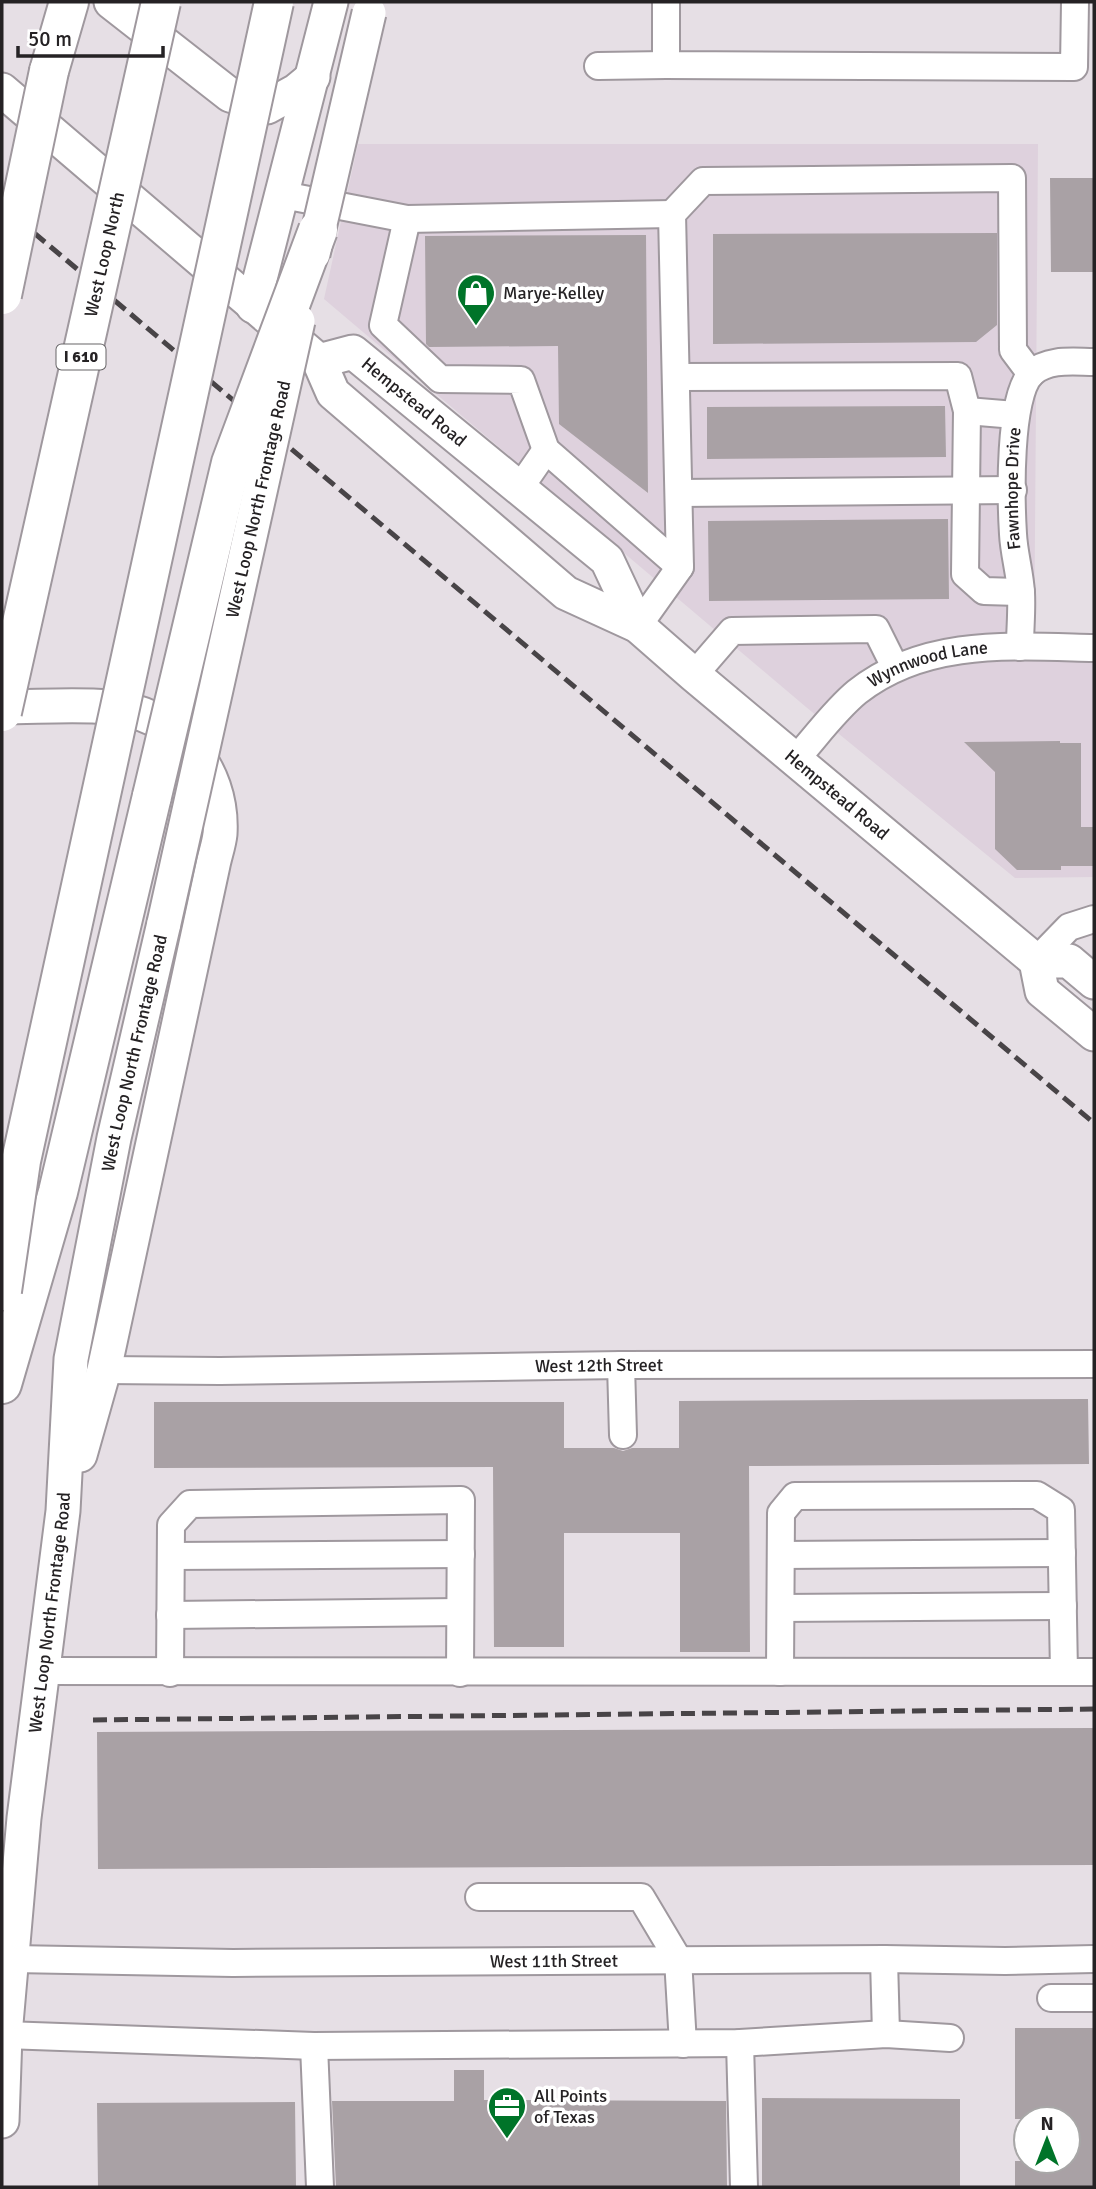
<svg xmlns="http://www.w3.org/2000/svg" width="1096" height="2189" viewBox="0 0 1096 2189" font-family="Signika,sans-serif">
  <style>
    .built { fill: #ded1dd }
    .building { fill: #a9a1a5 }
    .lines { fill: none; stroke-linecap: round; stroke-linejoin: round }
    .minor-casing { stroke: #9f989e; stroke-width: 30 }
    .major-casing { stroke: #9f989e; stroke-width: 37 }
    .highway-casing { stroke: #9f989e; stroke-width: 42 }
    .minor { stroke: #fff; stroke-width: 26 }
    .major { stroke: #fff; stroke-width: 33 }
    .highway { stroke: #fff; stroke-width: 38 }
    .rail { stroke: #484447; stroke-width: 5; stroke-dasharray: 14 7; stroke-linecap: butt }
    .major-bridge-casing { stroke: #9f989e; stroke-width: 37; stroke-linecap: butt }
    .highway-bridge-casing { stroke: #9f989e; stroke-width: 42; stroke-linecap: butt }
    .major-bridge { stroke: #fff; stroke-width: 33 }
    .highway-bridge { stroke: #fff; stroke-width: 38 }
    .labels { text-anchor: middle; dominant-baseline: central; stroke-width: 7; stroke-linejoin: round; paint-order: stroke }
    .shield { fill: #fff; stroke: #666466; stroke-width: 2 }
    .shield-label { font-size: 16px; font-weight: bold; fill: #252224 }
    .street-label { font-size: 18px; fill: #252224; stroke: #fff }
    .poi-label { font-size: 18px; fill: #252224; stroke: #fff; text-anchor: start }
  </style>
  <rect width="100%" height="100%" fill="#e6dfe5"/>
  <path class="built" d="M358,144H1038L1034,661L1094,662V877L1015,878L806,707L324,299Z"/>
  <path class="building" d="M1050,178H1094V272H1051Z
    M997,233V325L976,342L713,344V234Z
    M646,235L648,493L559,424L558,346L429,347L426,344L425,236Z
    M945,406L946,457L707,459V407Z
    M948,519L949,599L709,601L708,521Z
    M1060,741V743H1081V827H1094V866H1061V870H1017L995,849V772L964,742Z
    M1088,1399L1089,1464L749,1466L750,1652H680V1533H564V1647H494L493,1467L154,1468V1402H564V1448H614L623,1451L632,1448H679V1401Z
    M1094,1728V1865L98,1869L97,1732Z
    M1015,2028H1094V2187H1015V2161H1068V2119H1015Z
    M454,2070H484V2100L726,2101L727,2187H336L332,2101H454Z
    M762,2098L960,2099V2187H762Z
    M295,2102L296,2187H98L97,2103Z"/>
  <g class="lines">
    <defs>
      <g id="minor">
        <path d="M666,2V65L1074,67L1075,2"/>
        <path d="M598,66L666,65"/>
        <path d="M283,195L407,219L672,214"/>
        <path d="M407,219L383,325L440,379L521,380L546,450L680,567"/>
        <path d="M677,377L958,376L967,411L965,574L984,591L1021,592"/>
        <path d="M967,411L1015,415"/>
        <path d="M519,489L546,450"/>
        <path d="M679,493L1013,490"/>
        <path d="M638,626L680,567L672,214L703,181L1012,178L1013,350L1031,374"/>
        <path id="s1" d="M1020,647C1020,629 1022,611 1021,593C1020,573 1014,554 1013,534C1011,501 1008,395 1032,373C1049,358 1074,362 1094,362"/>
        <path d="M694,675L732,631L876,629L895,667"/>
        <path id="s2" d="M795,760C815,738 834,711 857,692C925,638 1013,646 1094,648"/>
        <path d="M1036,961L1069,927L1094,919"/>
        <path d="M621,1365L623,1435"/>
        <path id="s3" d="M104,1370L220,1371L621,1365L1094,1364"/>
        <path d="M781,1555L1062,1553"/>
        <path d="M171,1556L461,1554"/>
        <path d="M781,1608L1063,1606"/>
        <path d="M170,1615L460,1612"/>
        <path d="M42,1671L1094,1672"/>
        <path d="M780,1672L781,1513L795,1496L1037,1495L1061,1510L1064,1672"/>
        <path d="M170,1673L171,1525L190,1504L461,1500L460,1673"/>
        <path d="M479,1897H641L678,1959L683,2044"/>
        <path id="s4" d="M13,1959L233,1963L884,1959L1005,1961L1094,1959"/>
        <path d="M884,1959L886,2034"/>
        <path d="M1051,1998H1094"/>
        <path d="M5,2035L314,2046L740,2043L886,2034L950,2038"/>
        <path d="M740,2043L744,2187"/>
        <path d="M314,2046L320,2187"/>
      </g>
      <g id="major">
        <path d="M111,2L230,95L267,107L296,91L313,77"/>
        <path id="s5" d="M2,90L319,361L333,393L566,593L638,626L694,675L1036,961L1042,991L1094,1034"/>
        <path d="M253,306L331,2"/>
        <path id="s6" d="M319,361L353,352L607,560L638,626"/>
        <path d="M2,707C37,707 74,704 109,707C175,712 224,767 220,834C219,844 215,855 213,865L104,1370L80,1455"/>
        <path d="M1036,961H1069L1094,982"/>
        <path id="s7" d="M2,2121L5,2035L24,1818L63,1511L71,1359L114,1138L164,923"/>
      </g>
      <path id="highway" d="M49,71L69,2
        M2,1384L58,1192L152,796"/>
    </defs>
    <use href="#minor" class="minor-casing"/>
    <use href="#major" class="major-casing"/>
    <use href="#highway" class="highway-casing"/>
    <use href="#minor" class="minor"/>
    <use href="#major" class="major"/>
    <use href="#highway" class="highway"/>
    <path class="rail" d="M2,206L1094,1123
      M93,1720L1094,1709"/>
    <defs>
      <g id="major-bridge">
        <path d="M313,254L369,13"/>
        <path id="s8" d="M164,923L298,321"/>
      </g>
      <g id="highway-bridge">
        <path d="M2,295L49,71"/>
        <path id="s9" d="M2,712L161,2"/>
        <path d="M152,796L231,463L318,230"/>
        <path d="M2,1291L21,1161L274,2"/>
      </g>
    </defs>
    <use href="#major-bridge" class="major-bridge-casing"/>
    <use href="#highway-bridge" class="highway-bridge-casing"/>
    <use href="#major-bridge" class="major-bridge"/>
    <use href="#highway-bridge" class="highway-bridge"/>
  </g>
  <defs>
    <symbol id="shop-pin" viewBox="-11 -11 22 30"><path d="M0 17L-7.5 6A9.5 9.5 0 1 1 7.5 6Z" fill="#007429" stroke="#fff"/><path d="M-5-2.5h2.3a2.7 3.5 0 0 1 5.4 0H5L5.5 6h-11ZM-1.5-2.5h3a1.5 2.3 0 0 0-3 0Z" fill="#fff"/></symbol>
    <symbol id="office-pin" viewBox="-11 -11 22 30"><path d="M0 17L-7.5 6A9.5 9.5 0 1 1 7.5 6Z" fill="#007429" stroke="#fff"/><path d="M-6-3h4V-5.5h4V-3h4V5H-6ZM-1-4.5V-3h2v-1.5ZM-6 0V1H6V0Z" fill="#fff"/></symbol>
  </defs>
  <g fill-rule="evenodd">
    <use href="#shop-pin" x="454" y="271" width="44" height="60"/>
    <use href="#office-pin" x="485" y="2084" width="44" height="60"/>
  </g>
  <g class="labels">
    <rect class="shield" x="56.5" y="344.5" width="49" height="25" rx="5"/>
    <g class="shield-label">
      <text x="81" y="357">I 610</text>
    </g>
    <g class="street-label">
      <text stroke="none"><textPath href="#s9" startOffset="469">West Loop North</textPath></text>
      <text stroke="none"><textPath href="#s6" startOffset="114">Hempstead Road</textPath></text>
      <text stroke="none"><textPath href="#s1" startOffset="159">Fawnhope Drive</textPath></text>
      <text stroke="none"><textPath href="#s8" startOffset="434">West Loop North Frontage Road</textPath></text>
      <text stroke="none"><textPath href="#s2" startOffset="170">Wynnwood Lane</textPath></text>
      <text stroke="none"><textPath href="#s5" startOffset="1099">Hempstead Road</textPath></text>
      <text stroke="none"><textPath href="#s7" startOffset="1078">West Loop North Frontage Road</textPath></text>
      <text stroke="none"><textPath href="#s3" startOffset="495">West 12th Street</textPath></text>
      <text stroke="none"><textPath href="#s7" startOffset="511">West Loop North Frontage Road</textPath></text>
      <text stroke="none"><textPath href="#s4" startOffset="541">West 11th Street</textPath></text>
    </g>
    <g class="poi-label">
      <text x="503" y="293">Marye-Kelley</text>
      <text x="534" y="2096">All Points<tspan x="534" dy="21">of Texas</tspan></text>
    </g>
  </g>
  <rect width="1096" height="2189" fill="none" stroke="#252224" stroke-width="7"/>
  <g transform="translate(1047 2140)"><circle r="33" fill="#ffffff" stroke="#a8a7a7" stroke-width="2"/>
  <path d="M0-5L12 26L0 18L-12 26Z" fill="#007429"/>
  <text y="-10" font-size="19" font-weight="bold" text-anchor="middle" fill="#252224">N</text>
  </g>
  <path d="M18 46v10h145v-10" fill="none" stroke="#252224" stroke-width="3.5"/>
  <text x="28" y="46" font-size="21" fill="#252224" stroke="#ffffff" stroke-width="5" paint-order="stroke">50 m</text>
</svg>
